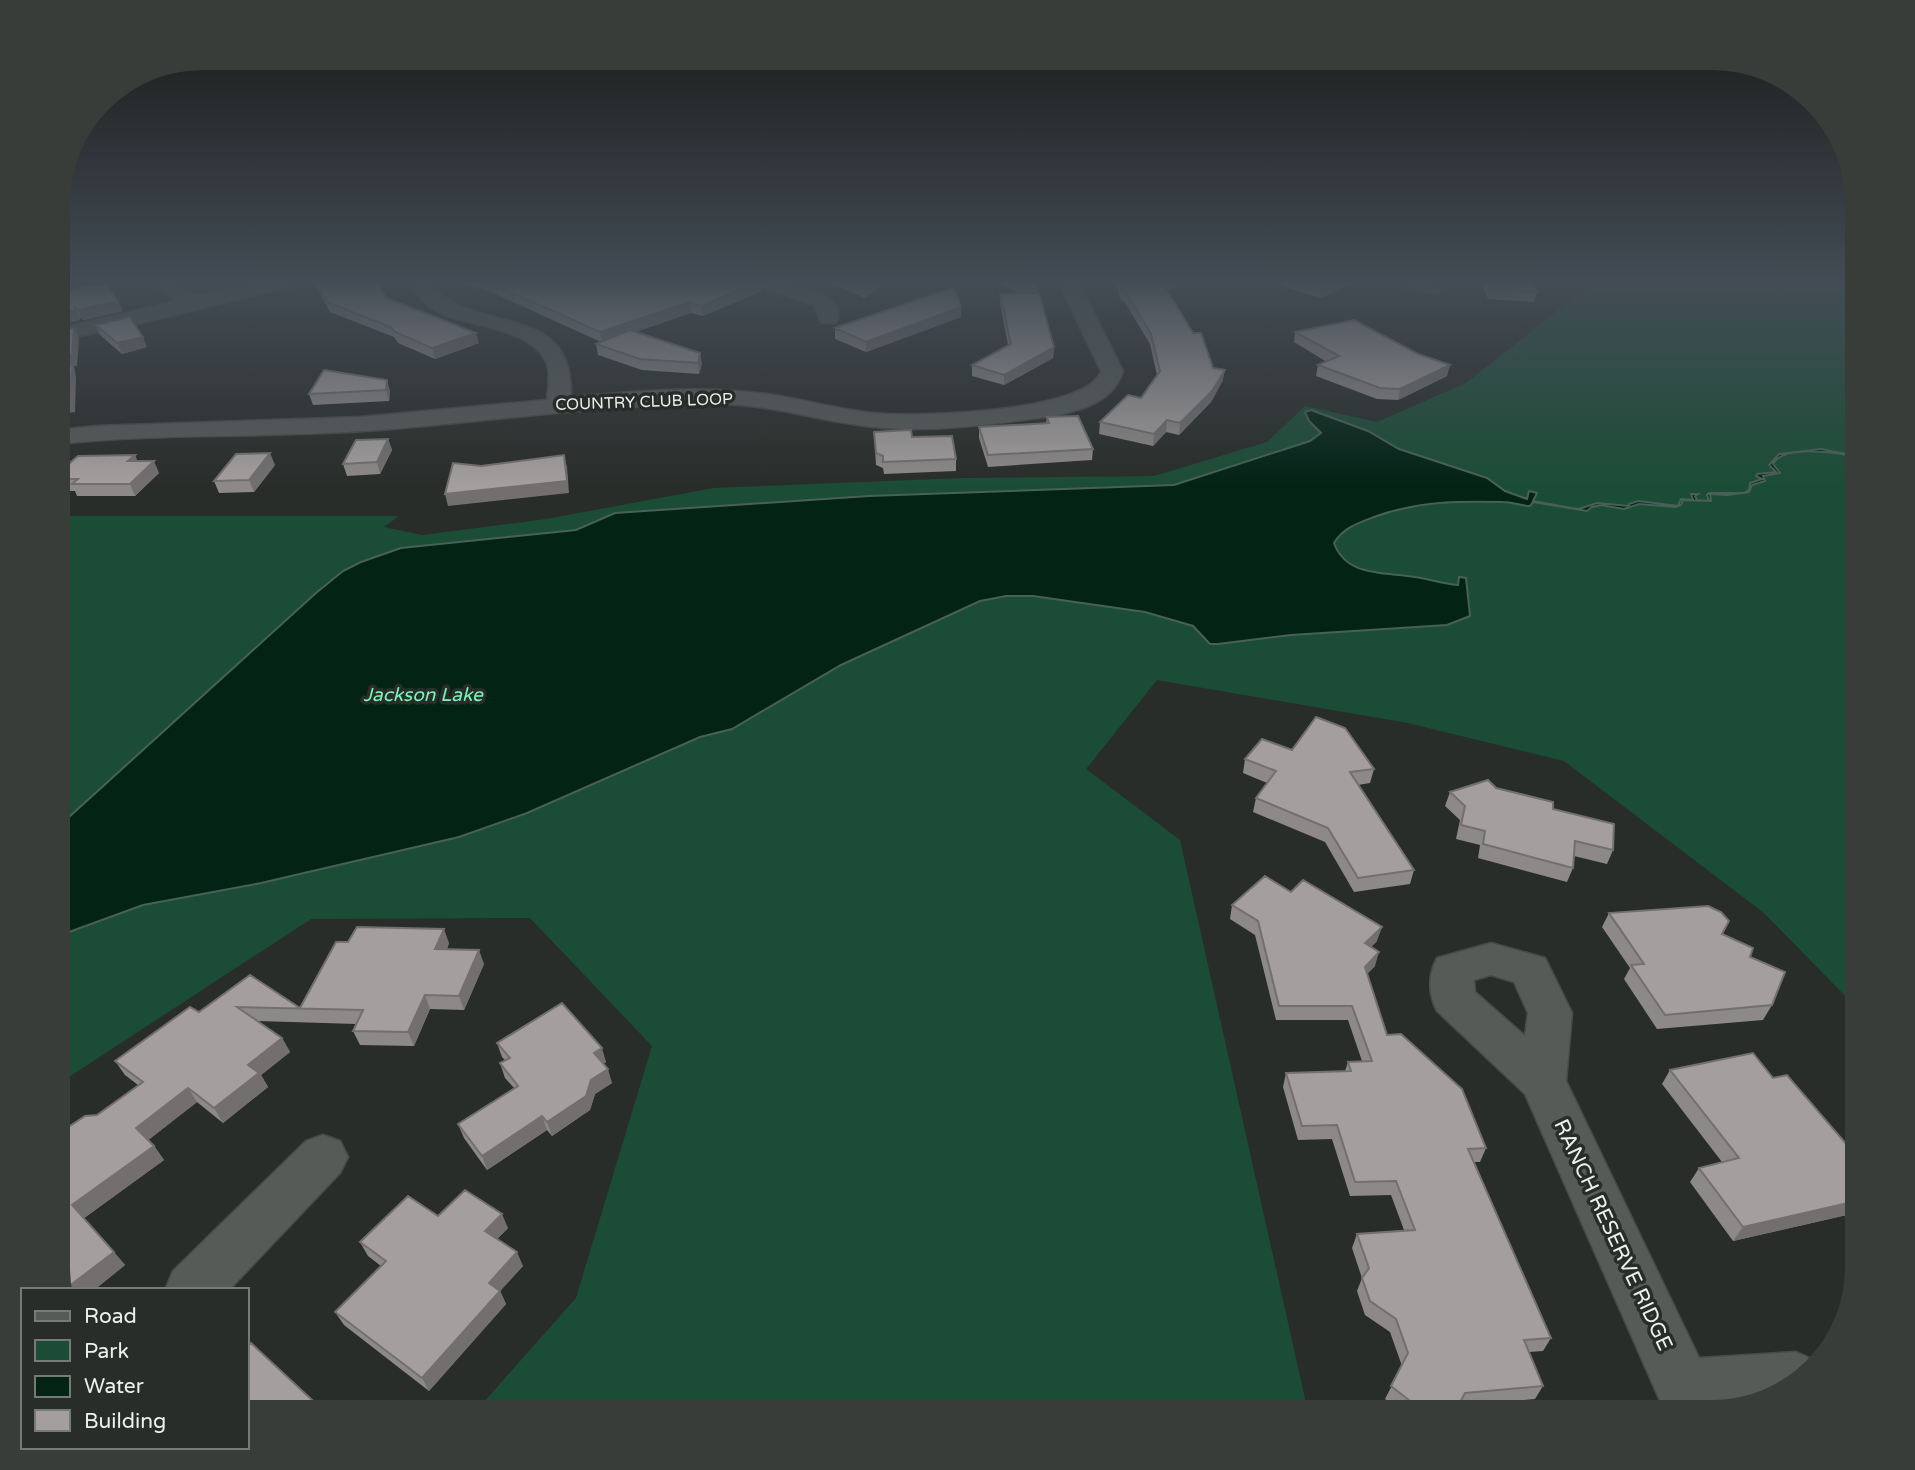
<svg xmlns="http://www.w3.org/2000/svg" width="1915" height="1470" viewBox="0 0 1915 1470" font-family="'Varela Round',sans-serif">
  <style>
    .green { fill: #1b4d36 }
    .water { fill: #032315; stroke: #496056; stroke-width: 2 }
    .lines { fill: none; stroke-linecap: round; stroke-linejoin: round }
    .street-casing { stroke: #464a48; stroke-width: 3 }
    .street { fill: #565b58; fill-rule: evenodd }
    .wall { fill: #8d8988 }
    .shaded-wall { fill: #736f6f }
    .building { fill: #a49f9e; stroke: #736f6f; stroke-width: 2 }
    .labels { text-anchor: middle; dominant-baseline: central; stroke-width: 7; stroke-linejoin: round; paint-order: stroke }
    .far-street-label { font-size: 16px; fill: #edf0ee; stroke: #292d2a }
    .water-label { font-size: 19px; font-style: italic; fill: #75f7b9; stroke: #292d2a }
    .near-street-label { font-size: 21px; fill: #edf0ee; stroke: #292d2a }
  </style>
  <rect width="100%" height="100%" fill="#292d2a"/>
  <path class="green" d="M1598,279H1857V1008L1764,913L1564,761L1408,723L1157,680L1086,769L1180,840L1308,1412H475L576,1298L652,1046L530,918L311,919L58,1084V516H399L384,527L422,535L546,519L714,488L962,478L1154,476L1267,442L1305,406L1377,422L1466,383Z"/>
  <path class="water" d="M1311,410L1368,431L1399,449L1487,478L1505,491L1527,499L1529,491L1537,493L1533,501L1571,508L1579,509L1597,503L1629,506V504L1638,501L1678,506L1681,499L1693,500L1691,494H1698L1695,496L1697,500L1709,501L1707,495L1709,493H1744L1749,490L1750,483L1762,479L1756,476L1757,474L1776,472L1769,465L1779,454L1821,449L1857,456C1837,454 1784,443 1773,464L1780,473L1763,476L1765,481L1752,485L1749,492L1728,495L1710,494L1711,501L1683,500L1681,505L1675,507L1639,504L1624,509L1601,505L1592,507L1587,511L1533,502L1530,506C1521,506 1513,502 1503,502C1458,501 1417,501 1374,517C1358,523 1343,528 1334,543C1346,577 1385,572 1415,577C1429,579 1443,584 1458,585L1459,577L1466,578L1470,616L1447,625L1291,635L1218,644H1210L1193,626L1145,612L1033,596H1006L980,601L841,665L732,729L700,737L527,813L459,837L261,883L143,905L58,936V827L316,593L343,571L361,562L401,548L576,530L615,513L869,496L1174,485L1310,441L1321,433L1309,421L1305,412Z"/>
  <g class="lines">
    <defs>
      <path id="street" d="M146,279H170L196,296L266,279H307L304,283L118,329L58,340V328L177,301Z
        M407,279H427C468,340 574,295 571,397C625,392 681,387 736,391C782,393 827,408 873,413C914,417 1087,413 1101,371L1057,279H1077L1123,371C1113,406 1069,414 1038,418C985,425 927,433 874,427C822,422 771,404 718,404C599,404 482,423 364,431C262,438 160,433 58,444V430L96,426L360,417L547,400C548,388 551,373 546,362C529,326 467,328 436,311C422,303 416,292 407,279Z
        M743,279C765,279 821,286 834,303C838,308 838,313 838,319L835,323H821L814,305L746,283Z
        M1392,279C1408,279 1430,276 1442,288L1439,292L1432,294L1395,283Z
        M1491,943L1545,958L1572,1013L1566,1081L1699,1358L1796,1352L1816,1361L1817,1364L1776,1397L1712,1412H1665L1525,1094L1437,1011C1428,994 1428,975 1437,958ZM1491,975L1514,982L1528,1013L1525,1036L1475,992L1474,980Z
        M323,1135L340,1141L348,1157L340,1173L229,1290H165L173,1271L306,1141Z"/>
    </defs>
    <use href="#street" class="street-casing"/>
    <use href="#street" class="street"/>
  </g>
  <path class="wall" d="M312,279H374L387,298L479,343L435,359L398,343L394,337L330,312Z
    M461,279H756L762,291L703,316L691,313L635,332L702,363L699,374L642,370L598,355L596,344L601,342L489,291L466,284Z
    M821,279H890L865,298Z
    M988,279H1036L1038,291L1037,293L1054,347L1053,358L1004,385L972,376V365L1008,345L1000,303V294L1020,293Z
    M1114,279H1180V285L1167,290L1213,368L1223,380L1211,402L1179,435L1166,432L1153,446L1099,434L1100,422L1141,398L1157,375L1150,344L1124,301H1121Z
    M1282,279H1363L1320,298L1281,286Z
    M1480,279H1531L1537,292L1534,302L1488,299Z
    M58,292L118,301L123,311L83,320L80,317V320Z
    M961,307V317L866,352L835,339V328Z
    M96,325L147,347L122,354L100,335Z
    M1295,332L1447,376L1398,400L1377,399L1316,376L1318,365L1327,362L1294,342Z
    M324,370L390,391L389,401L313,405L309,394Z
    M1047,417L1093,449L1092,460L988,467L979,438V427L1046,423Z
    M874,432L912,437L956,459V471L884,474L883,468L876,465Z
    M388,439L392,450L380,474L347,476L343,464Z
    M135,455L137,461L159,473L135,496H77L75,491H58V473Z
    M275,465L254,492L219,493L214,481Z
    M1292,750L1374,769L1370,783L1358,785L1414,870L1410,884L1354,892L1325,842L1253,812L1256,798L1267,783L1243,773L1245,759Z
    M1496,788L1553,809L1613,850L1607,864L1574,856L1573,868L1567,882L1478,858L1480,845L1456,839L1460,820L1445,806L1450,792Z
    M1291,892L1377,941L1371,947L1375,966L1367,974L1387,1035L1486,1148L1480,1162H1474L1551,1338L1543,1351L1529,1352L1543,1386L1535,1399L1458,1406L1455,1412H1402L1385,1399L1402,1366L1390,1332L1365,1315L1357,1291L1362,1278L1352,1248L1357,1234L1404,1230L1391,1195L1350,1196L1332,1139L1298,1140L1283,1087L1286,1073L1345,1071L1348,1062L1362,1061L1348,1020H1276L1255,935L1230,919L1232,905Z
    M1609,913L1722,934L1750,957L1772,1005L1763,1020L1657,1029L1624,979L1630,968L1602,927Z
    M449,943L447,949L484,964L464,1010L430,1009L414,1046L360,1045L353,1031L356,1024L258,1021L282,1038L290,1052L261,1075L268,1087L223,1123L197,1102L148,1140L154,1146L164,1160L84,1218L125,1265L94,1290H62L97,1115L138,1085L125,1075L115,1061L199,1012L250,975L300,1008Z
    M497,1043L606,1062L603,1064L612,1083L595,1094L590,1110L552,1136L547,1130L487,1170L464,1138L458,1124L514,1088L505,1078L500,1063L505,1060L502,1057Z
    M1670,1070L1846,1163L1851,1214L1733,1241L1690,1182L1699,1168L1722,1162L1662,1084Z
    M1857,1101V1110L1853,1107Z
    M438,1216L508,1228L497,1239L523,1266L500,1291L506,1304L429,1391L344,1325L335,1312L381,1266L368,1256L360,1242Z"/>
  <path class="shaded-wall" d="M877,279H890L865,298V288Z
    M1171,279H1180V285L1162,293L1163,283Z
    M1342,279H1363L1320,298L1321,288Z
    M761,281L762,291L703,316L701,306Z
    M1039,281L1038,291L1034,299V289Z
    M118,301L123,311L83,320L78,310Z
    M690,302L691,313L602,343L600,332Z
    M75,307L80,317V320L58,326V314Z
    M961,307V317L866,352V342Z
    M74,328L79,339L77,366H74L76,378L75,412L58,414V402Z
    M476,333L479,343L435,359L432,348Z
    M143,337L147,347L122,354L117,343Z
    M1054,347L1053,358L1004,385V375Z
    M700,353L702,363L699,374L698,363Z
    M1450,365L1447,376L1398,400L1400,389Z
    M1225,370L1223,380L1211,402L1179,435L1180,423Z
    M387,380L390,391L389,401L386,390Z
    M1167,420L1166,432L1153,446L1154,434Z
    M388,439L392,450L380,474L377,462Z
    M270,453L275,465L254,492L249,480Z
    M135,455L140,467L128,461Z
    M564,455L567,467L569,493L448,506L445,494Z
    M154,461L159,473L135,496L130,484Z
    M1382,927L1377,941L1360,957L1365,943Z
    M444,929L449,943L441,963L435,949Z
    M479,950L484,964L464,1010L459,996Z
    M1379,952L1375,966L1360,981L1365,967Z
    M425,995L430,1009L414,1046L408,1032Z
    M282,1038L290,1052L261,1075L268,1087L223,1123L214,1108L248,1065Z
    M602,1048L606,1062L598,1067L594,1053Z
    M608,1069L612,1083L595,1094L590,1110L552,1136L547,1122L591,1080Z
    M188,1088L197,1102L146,1142L136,1128Z
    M542,1116L547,1130L487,1170L482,1156Z
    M154,1146L164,1160L83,1219L72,1205Z
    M1857,1201V1207L1851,1214L1733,1241L1743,1227Z
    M502,1214L508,1228L491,1245L485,1231Z
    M114,1252L125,1265L94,1290H64Z
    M517,1252L523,1266L500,1291L506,1304L429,1391L422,1378L489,1283Z"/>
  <path class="building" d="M314,279H374L387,298L476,333L432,348L395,332L391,327L327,302Z
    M481,279H756L761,281L701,306L690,302L600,332Z
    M843,279H877L865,288Z
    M1011,279H1036L1039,281L1034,289Z
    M1118,279H1171L1163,283L1193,333H1201L1213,368L1225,370L1212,391L1180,423L1167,420L1154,434L1100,422L1128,395L1141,398L1160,371L1151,334L1125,291H1121Z
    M1293,279H1342L1321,288Z
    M1487,279H1531L1537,292L1491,289Z
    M106,283L118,301L78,310L75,307V310L58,314V292Z
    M954,287L961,307L866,342L835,328Z
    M1039,293L1054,347L1004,375L972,365L1011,344L1000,294Z
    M130,317L143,337L117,343L96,325Z
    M1354,320L1418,354L1450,365L1400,389L1380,388L1318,365L1339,356L1295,332Z
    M74,328L72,355L69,356L72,368L69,400L58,402V331Z
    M630,330L700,353L698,363L640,359L596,344Z
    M324,370L387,380L386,390L309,394Z
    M1078,416L1093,449L988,455L979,427L1049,423L1047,417Z
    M911,430L912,437L952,436L956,459L883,462V456L876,453L874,432Z
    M388,439L377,462L343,464L356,440Z
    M270,453L249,480L214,481L236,454Z
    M135,455L128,461H154L130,484H72L78,479H58V473L78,456Z
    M564,455L567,481L445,494L453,463L481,466Z
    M1316,717L1345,728L1374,769L1350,772L1414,870L1358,878L1328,828L1256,798L1276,771L1245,759L1262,739L1292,750Z
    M1488,780L1496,788L1553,802V809L1614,824L1613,850L1575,841L1573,868L1483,844L1485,831L1461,825L1465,806L1450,792Z
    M1265,876L1291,892L1303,880L1382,927L1365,943L1379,952L1365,967L1387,1035L1401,1034L1462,1089L1486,1148L1468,1149L1551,1338L1524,1340L1543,1386L1465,1393L1455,1412H1424L1391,1386L1408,1353L1396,1319L1370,1301L1362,1278L1369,1268L1357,1234L1415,1230L1396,1181L1355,1182L1337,1125L1302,1126L1286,1073L1351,1071L1348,1062L1372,1061L1352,1006H1279L1258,921L1232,905Z
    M1708,906L1721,912L1729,921L1722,934L1753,948L1750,957L1785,972L1772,1005L1665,1015L1631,965L1644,964L1609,913Z
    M357,927L444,929L435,949L479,950L459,996L425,995L408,1032L353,1031L363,1010L237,1007L282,1038L248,1065L259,1073L214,1108L188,1088L136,1128L154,1146L72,1205L114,1252L64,1290H62L58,1276V1141L62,1138L67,1128L85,1116L97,1115L143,1082L115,1061L190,1007L199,1012L250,975L300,1008L336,942H348Z
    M562,1003L602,1048L594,1053L608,1069L591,1080L586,1096L547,1122L542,1116L482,1156L458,1124L518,1086L500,1063L510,1058L497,1043Z
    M1753,1053L1773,1078L1787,1075L1848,1146L1846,1163L1857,1176V1201L1743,1227L1699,1168L1739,1158L1670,1070Z
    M465,1190L502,1214L485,1231L517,1252L489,1283L500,1291L422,1378L335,1312L386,1261L360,1242L408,1196L438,1216Z
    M251,1343L325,1412H247V1347Z"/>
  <linearGradient id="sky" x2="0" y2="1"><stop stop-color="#171917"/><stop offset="0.58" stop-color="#434c55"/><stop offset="1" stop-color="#434c55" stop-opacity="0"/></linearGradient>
  <rect width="1915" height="485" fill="url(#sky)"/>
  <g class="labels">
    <g class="far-street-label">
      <text transform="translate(644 402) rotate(-2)">COUNTRY CLUB LOOP</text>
    </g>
    <g class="water-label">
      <text x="423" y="695">Jackson Lake</text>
    </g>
    <g class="near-street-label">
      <text transform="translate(1613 1235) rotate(65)">RANCH RESERVE RIDGE</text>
    </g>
  </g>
  <path d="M0 0H1915V1470H0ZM203 70H1712A133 133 0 0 1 1845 203V1267A133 133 0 0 1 1712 1400H203A133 133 0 0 1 70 1267V203A133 133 0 0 1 203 70Z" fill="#393d3a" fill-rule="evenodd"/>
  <rect x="21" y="1288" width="228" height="161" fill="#292d2a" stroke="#777b78" stroke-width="2"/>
  <rect x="35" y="1311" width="35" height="10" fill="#565b58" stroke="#777b78" stroke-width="2"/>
  <text x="84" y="1323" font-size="21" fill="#edf0ee">Road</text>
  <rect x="35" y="1340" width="35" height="21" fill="#1b4d36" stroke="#777b78" stroke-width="2"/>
  <text x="84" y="1358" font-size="21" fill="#edf0ee">Park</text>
  <rect x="35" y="1376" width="35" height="21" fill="#032315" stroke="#777b78" stroke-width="2"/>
  <text x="84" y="1393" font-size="21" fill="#edf0ee">Water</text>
  <rect x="35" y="1410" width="35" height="21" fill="#a49f9e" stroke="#777b78" stroke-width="2"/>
  <text x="84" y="1428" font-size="21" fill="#edf0ee">Building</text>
</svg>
